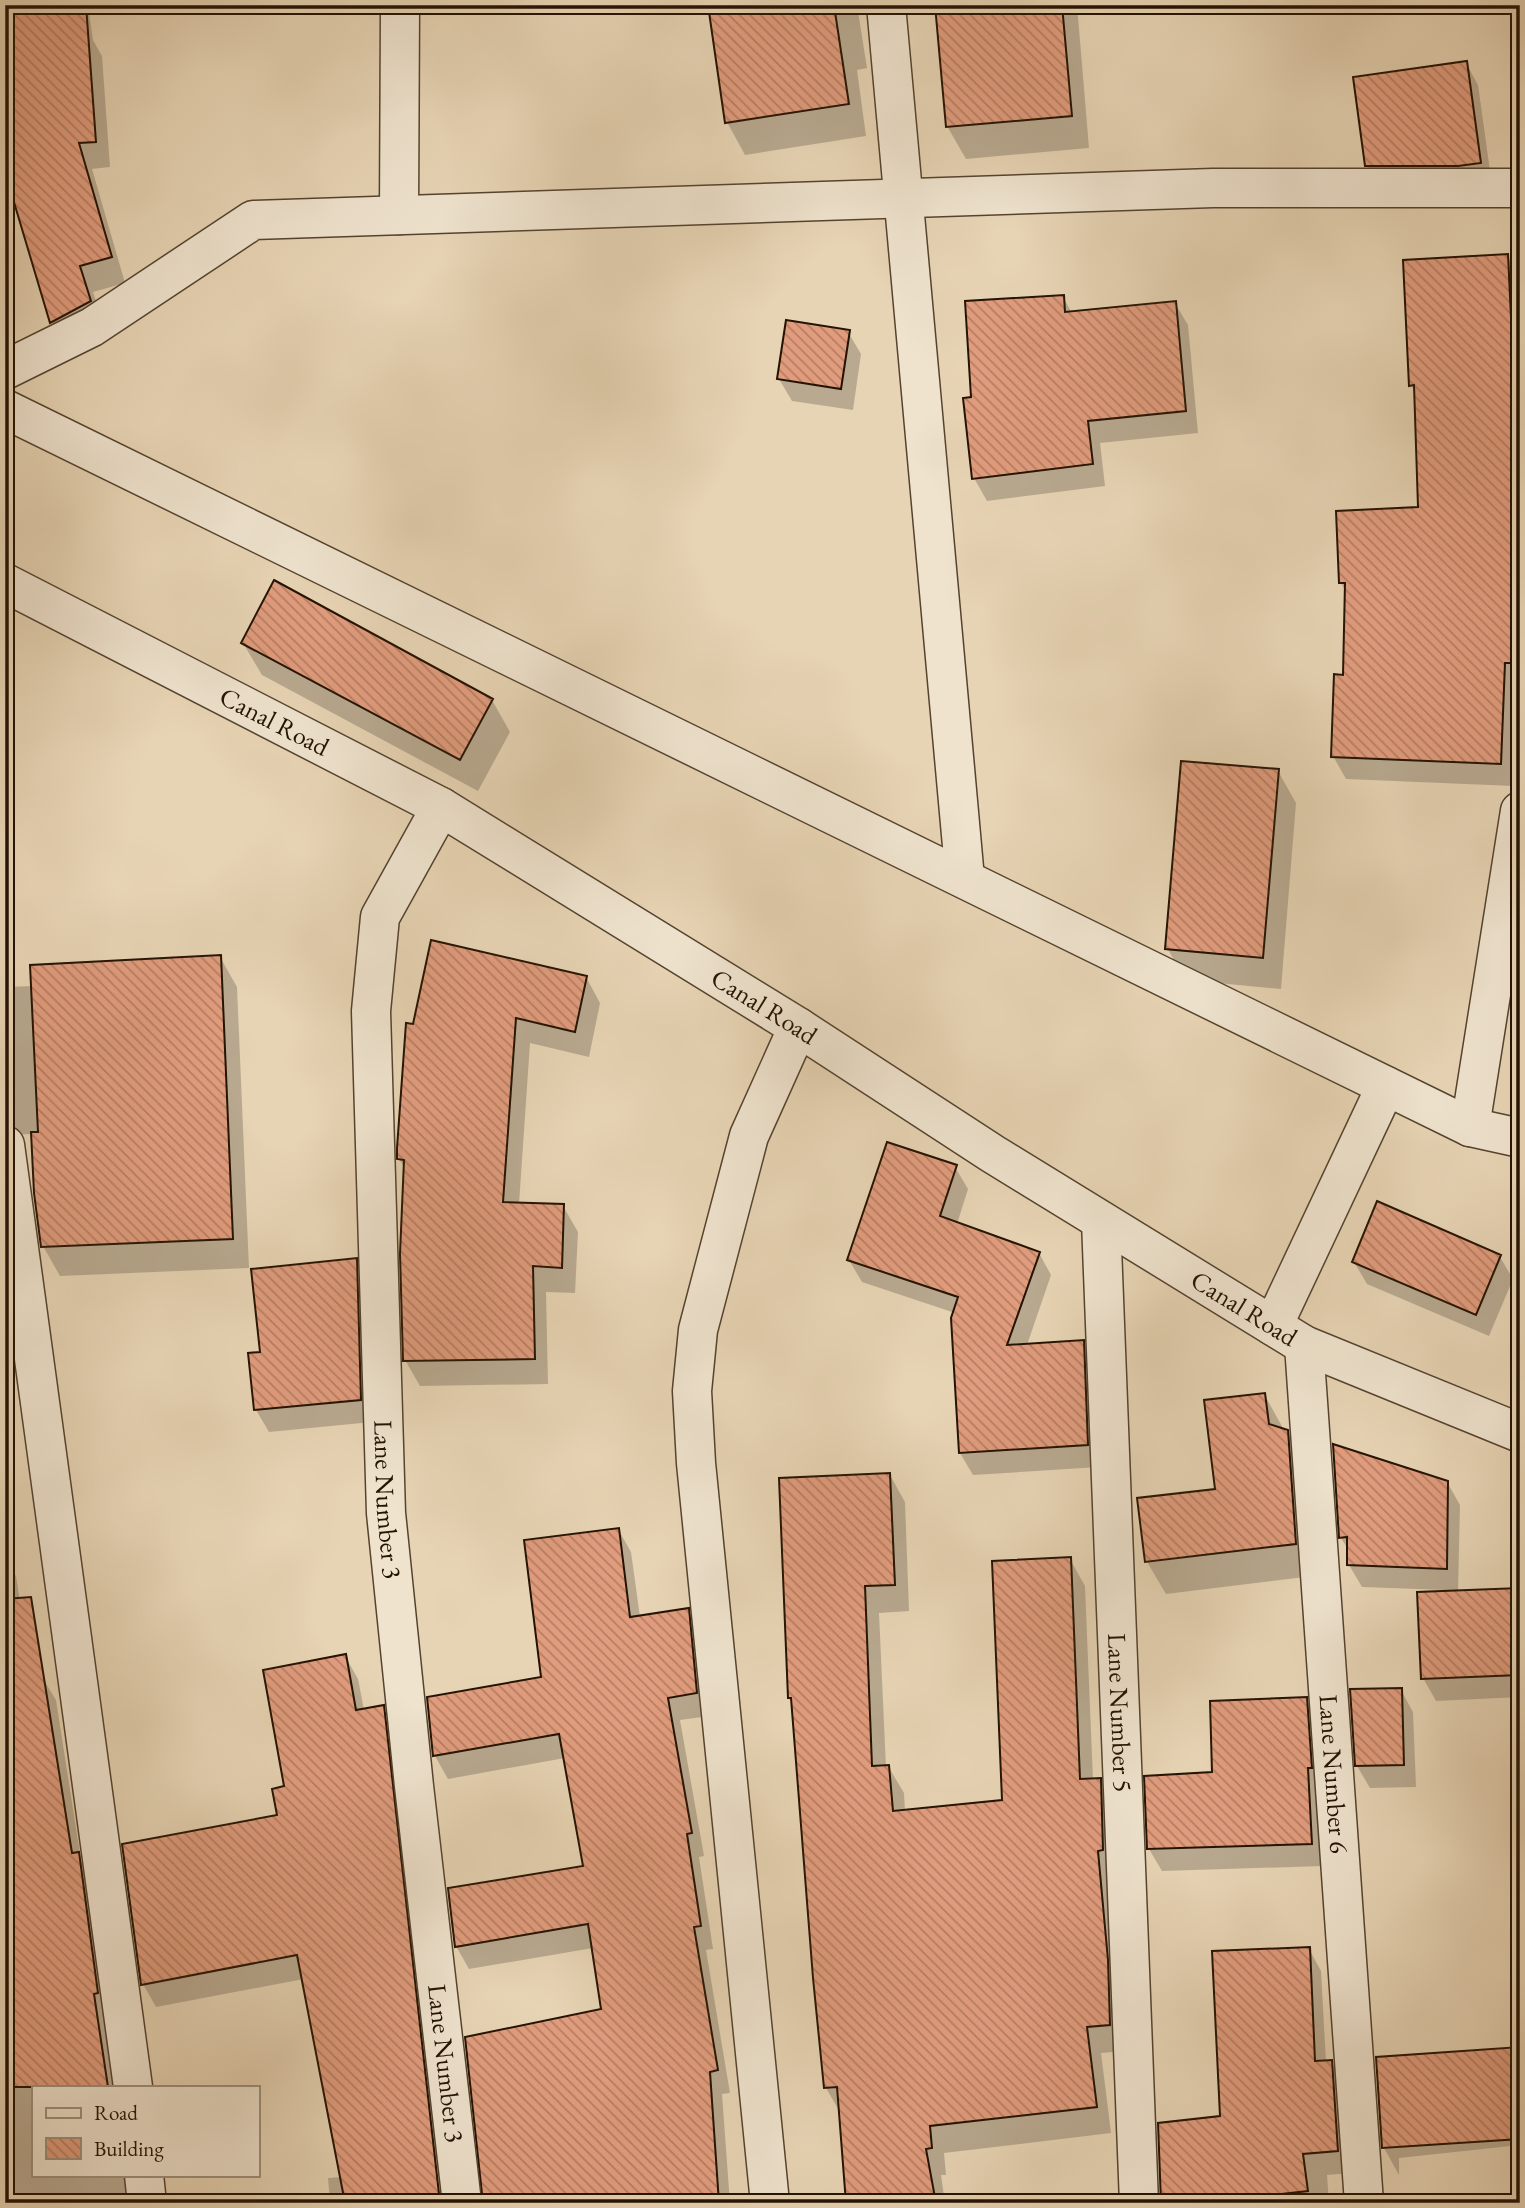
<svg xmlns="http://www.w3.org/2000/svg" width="1525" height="2208" viewBox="0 0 1525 2208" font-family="'EB Garamond',serif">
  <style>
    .shadow { fill: #0003 }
    .building { fill: url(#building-back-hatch); stroke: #241303; stroke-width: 2 }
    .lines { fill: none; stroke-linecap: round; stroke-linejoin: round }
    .minor-casing { stroke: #55432f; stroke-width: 41 }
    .minor { stroke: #efe3ce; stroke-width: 38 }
    .labels { text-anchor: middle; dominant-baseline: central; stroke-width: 5; stroke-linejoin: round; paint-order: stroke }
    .street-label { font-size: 26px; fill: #241303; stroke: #efe3ce }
  </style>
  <defs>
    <pattern id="building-back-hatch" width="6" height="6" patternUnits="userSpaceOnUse" patternTransform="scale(1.75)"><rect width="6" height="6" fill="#e19c7d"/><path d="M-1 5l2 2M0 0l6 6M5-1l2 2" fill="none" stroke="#b67e64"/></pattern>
  </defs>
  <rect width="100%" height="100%" fill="#e7d4b4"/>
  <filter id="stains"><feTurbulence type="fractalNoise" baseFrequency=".00286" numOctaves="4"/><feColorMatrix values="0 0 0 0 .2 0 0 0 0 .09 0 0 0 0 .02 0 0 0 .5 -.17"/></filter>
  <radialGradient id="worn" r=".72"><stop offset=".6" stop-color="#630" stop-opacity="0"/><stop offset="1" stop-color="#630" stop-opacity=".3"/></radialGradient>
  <path class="shadow" d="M5,5H88L93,40L102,56L110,167L92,169L125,283L93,292L105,328L67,348L52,322L8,175H5Z
    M709,5H857L867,68L857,70L866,136L745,155L727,122Z
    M936,5H1077L1089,148L966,159L947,126Z
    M1466,63L1478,85L1492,185L1380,188L1367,166Z
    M1507,256L1520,277V684H1517L1513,786L1346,779L1333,756L1345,677L1347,594L1341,583L1420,509L1416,394L1411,385Z
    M1063,297L1072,313L1175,303L1188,325L1198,433L1100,443L1105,486L987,501L974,478Z
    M848,332L861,354L853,410L792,401L779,379Z
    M243,643L492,700L510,732L478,791L262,675Z
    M1278,771L1296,803L1281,989L1186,980L1167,948Z
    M220,957L237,987L249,1268L60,1276L43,1246L33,1134L5,1135V987L33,986Z
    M586,977L600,1003L589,1057L530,1043L519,1204L563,1206L578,1232L575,1293L546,1292L548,1384L420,1386L405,1360L406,1170L399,1159L415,1026Z
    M955,1167L968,1189L957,1224L1039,1253L1051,1275L1027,1345L1083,1342L1096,1364L1099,1467L973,1475L960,1453L955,1313L862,1282L849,1260Z
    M1500,1257L1513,1279L1489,1336L1367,1284L1354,1262Z
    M356,1260L368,1282L372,1422L269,1432L256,1410L262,1353Z
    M1264,1394L1284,1430L1287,1431L1306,1464L1313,1576L1166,1594L1147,1562L1139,1500L1217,1491Z
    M1335,1446L1447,1482L1460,1505L1458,1592L1520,1590V1697L1436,1701L1423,1678L1445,1590L1362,1587L1349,1565V1551L1341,1538Z
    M890,1475L905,1502L909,1611L879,1613L886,1767L888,1766L904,1793L905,1811L1004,1802L1070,1559L1085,1586L1093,1780L1100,1779L1115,1806L1125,2051L1101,2053L1111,2133L944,2153L946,2175H941L945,2203H849L841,2114L826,2088L793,1705L789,1698Z
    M618,1529L631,1552L640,1617L688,1610L701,1633L709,1716L680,1720L704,1856L699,1857L713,1949L706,1950L730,2093L722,2094L730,2203H485L603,2010L593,1948L469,1969L456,1946L585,1867L565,1758L448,1779L435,1756L429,1699L543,1679Z
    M5,1558L16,1576L32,1678L42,1677L56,1700L81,1860L91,1877L117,2087H33V2175H133L136,2203H5Z
    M345,1656L358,1679L364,1710L383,1707L396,1730L449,2203H321L330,2202L328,2178L342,2177L304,1979L156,2007L143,1984L279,1816L286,1788Z
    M1401,1690L1413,1712L1416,1787L1370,1788L1357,1766Z
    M1306,1699L1319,1721L1323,1866L1162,1871L1149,1849L1214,1774Z
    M1309,1949L1321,1971L1326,2062L1331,2061L1344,2084L1350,2173L1327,2175L1329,2203H1163L1222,2118Z
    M1520,2048V2145L1399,2158V2175L1384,2148L1378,2058Z"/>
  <path class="building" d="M5,5H86L96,142L79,143L112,257L80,266L91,301L50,323L5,172Z
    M708,5H834L849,104L725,123Z
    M935,5H1062L1072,116L946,127Z
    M1467,61L1481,163L1458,166H1365L1353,77Z
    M1508,254L1516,422H1520V575H1514L1513,663H1505L1501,764L1331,757L1334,674L1343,675L1345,583H1339L1336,511L1418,507L1414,385L1409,386L1403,260Z
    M1064,295L1065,312L1176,301L1186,411L1088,421L1093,464L972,479L963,398L971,397L965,301Z
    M786,320L850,330L841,389L777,379Z
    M274,580L493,699L460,760L241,643Z
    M1181,761L1279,769L1263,958L1165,949Z
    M431,940L587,976L575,1032L516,1018L503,1202L564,1204L562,1268L533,1266L535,1359L403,1361L400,1254L404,1160L397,1159V1148L406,1023L413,1024Z
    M221,955L233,1239L41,1247L34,1193L31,1132H38L30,965Z
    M887,1142L957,1165L940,1216L1040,1252L1007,1345L1084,1340L1088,1445L959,1453L951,1318L958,1297L847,1260Z
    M1377,1201L1501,1255L1476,1315L1352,1262Z
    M357,1258L361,1400L254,1410L248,1353L260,1352L251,1269Z
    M1265,1393L1269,1424L1288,1430L1296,1544L1145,1562L1137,1498L1215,1489L1204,1400Z
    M1333,1444L1448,1481L1447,1569L1347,1565V1537L1339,1538Z
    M890,1473L895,1585L865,1586L872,1766L889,1765L893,1811L1002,1800L992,1561L1071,1557L1080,1779L1101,1778L1103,1850L1098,1851L1108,1960L1110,2025L1087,2027L1097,2107L930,2126L932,2148L926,2149L936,2203H846L837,2087L824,2088L813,1978L791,1698H788L779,1478Z
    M619,1528L630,1617L689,1608L697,1693L668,1698L692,1833L687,1834L701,1926L694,1927L718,2070L710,2072L719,2203H483L465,2037L601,2009L588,1924L455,1947L448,1888L583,1866L559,1734L433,1756L427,1697L541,1677L524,1540Z
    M1520,1588V1675L1421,1679L1417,1592Z
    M31,1597L72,1853L79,1852L98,1993L94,1994L108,2087H5V1599Z
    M346,1654L356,1710L384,1705L440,2203H345L297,1955L141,1985L122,1844L277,1815L272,1789L284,1786L263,1670Z
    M1402,1688L1404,1765L1355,1766L1350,1689Z
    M1307,1697L1312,1768H1308L1312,1844L1147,1849L1144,1776L1212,1772L1210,1701Z
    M1310,1947L1315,2061L1332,2060L1338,2151L1303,2154L1308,2191L1198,2203H1161L1158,2123L1220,2116L1212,1951Z
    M1520,2047V2139L1382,2148L1376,2057Z"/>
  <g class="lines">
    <defs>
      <g id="minor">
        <path d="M886,5L965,879"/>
        <path d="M399,215L400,5"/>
        <path d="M5,370L92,327L253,220L1213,188H1520"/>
        <path d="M5,409L1470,1127L1520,1138"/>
        <path id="s1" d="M5,583L441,807L798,1027L993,1154L1304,1345L1520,1433"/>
        <path id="s2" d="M441,807L380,917L371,1011L386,1513L414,1786L462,2203"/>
        <path d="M1470,1127L1520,811"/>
        <path d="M5,1145L133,2087"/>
        <path id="s3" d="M1101,1221L1139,2203"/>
        <path d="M1273,1326L1386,1086"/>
        <path id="s4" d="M1304,1345L1364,2203"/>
        <path d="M144,2175L147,2203"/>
        <path d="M770,2203L696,1463L692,1391L698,1330L749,1136L798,1027"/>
      </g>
    </defs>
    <use href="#minor" class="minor-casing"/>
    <use href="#minor" class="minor"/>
  </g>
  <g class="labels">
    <g class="street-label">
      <text stroke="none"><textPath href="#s1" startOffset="303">Canal Road</textPath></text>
      <text stroke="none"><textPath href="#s1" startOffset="870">Canal Road</textPath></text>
      <text stroke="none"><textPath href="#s1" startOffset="1437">Canal Road</textPath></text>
      <text stroke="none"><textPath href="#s2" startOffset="709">Lane Number 3</textPath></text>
      <text stroke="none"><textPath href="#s3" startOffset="492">Lane Number 5</textPath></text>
      <text stroke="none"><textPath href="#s4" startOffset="430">Lane Number 6</textPath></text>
      <text stroke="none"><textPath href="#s2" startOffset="1276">Lane Number 3</textPath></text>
    </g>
  </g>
  <rect width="1525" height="2208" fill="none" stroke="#e7d4b4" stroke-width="28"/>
  <rect x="7" y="7" width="1511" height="2194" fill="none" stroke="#241303" stroke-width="3.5"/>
  <rect x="14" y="14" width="1497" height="2180" fill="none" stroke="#241303" stroke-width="2"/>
  <rect x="32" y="2086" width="228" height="91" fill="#efe3ce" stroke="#9e907d" stroke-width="2"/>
  <rect x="46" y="2108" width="35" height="10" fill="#efe3ce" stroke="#9e907d" stroke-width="2"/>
  <text x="94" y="2120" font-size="21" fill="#241303">Road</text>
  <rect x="46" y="2138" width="35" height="21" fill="url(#building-back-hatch)" stroke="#9e907d" stroke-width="2"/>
  <text x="94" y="2156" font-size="21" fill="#241303">Building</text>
  <rect width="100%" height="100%" filter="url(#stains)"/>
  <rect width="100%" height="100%" fill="url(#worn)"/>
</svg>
